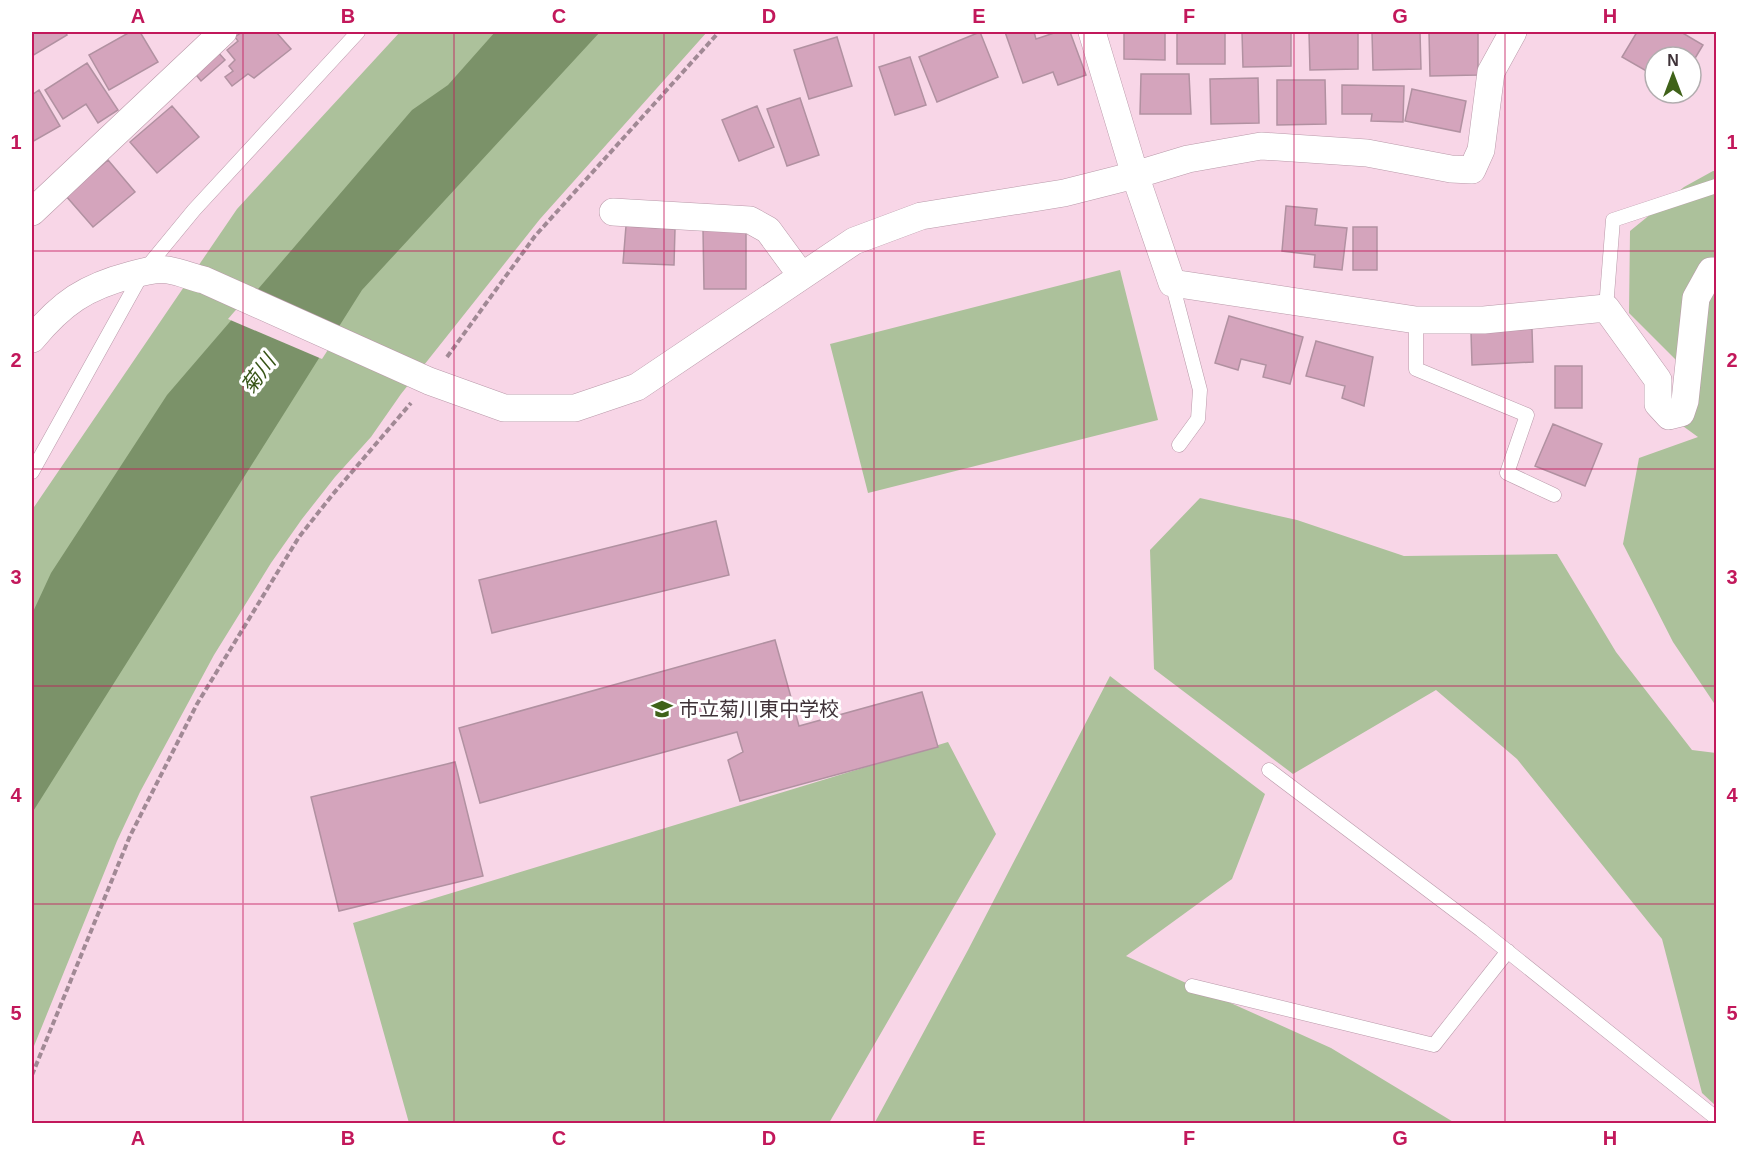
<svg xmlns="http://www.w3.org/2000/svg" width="1748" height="1155" viewBox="0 0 1748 1155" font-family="Helvetica,'Noto Sans JP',sans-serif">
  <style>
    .green { fill: #acc19b }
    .water { fill: #7b9269 }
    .pier { fill: #f8d6e7 }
    .building { fill: #d4a4bc; stroke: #b191a1; stroke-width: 1.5 }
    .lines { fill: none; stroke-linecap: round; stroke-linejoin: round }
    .lane-casing { stroke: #b999a9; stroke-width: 15 }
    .street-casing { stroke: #b999a9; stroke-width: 28 }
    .path { stroke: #a18995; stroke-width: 4; stroke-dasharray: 6 3; stroke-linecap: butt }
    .lane { stroke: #fff; stroke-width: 14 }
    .street { stroke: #fff; stroke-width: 27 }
    .grid { fill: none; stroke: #c2185b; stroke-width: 1.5; stroke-opacity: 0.55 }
    .labels { text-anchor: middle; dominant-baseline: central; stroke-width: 6; stroke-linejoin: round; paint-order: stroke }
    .poi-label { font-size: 20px; fill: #3f3238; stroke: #fff; text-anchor: start }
    .water-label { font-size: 21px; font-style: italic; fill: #365416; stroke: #fff }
    .neatline { fill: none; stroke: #c2185b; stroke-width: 2 }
    .grid-label { font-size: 20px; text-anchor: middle; font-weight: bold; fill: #c2185b }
  </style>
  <rect width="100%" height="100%" fill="#f8d6e7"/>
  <path class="green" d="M400,32H707L540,219L401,394L371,437L335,477L302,519L271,563L214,655L140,792L117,841L32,1051V510L237,209Z
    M1713,171H1716V706L1673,642L1623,544L1639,458L1698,437L1669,416L1681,365L1629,313L1630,231L1684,187Z
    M1120,270L1158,420L868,493L830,344Z
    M1200,498L1297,520L1404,556L1557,554L1616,652L1692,750L1716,753V1106L1702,1093L1662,939L1517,759L1436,690L1293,774L1154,669L1150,550Z
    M1110,676L1265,794L1232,879L1126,956L1331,1048L1455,1123L874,1124L968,950Z
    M948,742L996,834L829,1123H409L353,923Z"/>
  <path class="water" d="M495,32H600L362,290L32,813V614L51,573L167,395L412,110L448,85Z"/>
  <path class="pier" d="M254,289L342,328L322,359L228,319Z"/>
  <path class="building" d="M32,32H65L67,35L32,56Z
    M130,32H140L158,62L109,90L89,55Z
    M242,32H276L291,49L254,78L248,74L232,86L225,77L233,71L229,66L235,60L227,50L238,41L235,37Z
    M980,32L998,77L937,102L919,57Z
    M1005,32H1034L1036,39L1057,32H1070L1086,75L1058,85L1053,72L1023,83Z
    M1124,32H1165V60L1124,59Z
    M1177,32H1225V64H1177Z
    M1242,32H1291V66L1243,67Z
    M1309,32H1358V69L1310,70Z
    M1372,32H1420L1421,69L1373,70Z
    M1429,32H1478V75L1430,76Z
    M1637,32H1681L1703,45L1691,65V57H1655V76L1622,57Z
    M837,37L852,86L809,99L794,50Z
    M216,50L225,60L201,81L193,71Z
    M910,57L926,105L895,115L879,67Z
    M87,63L118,110L98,123L86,104L63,119L45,90Z
    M1141,74H1189L1191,114H1140Z
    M1258,78L1259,123L1211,124L1210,79Z
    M1277,80H1325L1326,124L1277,125Z
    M1342,85L1404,86L1403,122L1371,121L1372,114H1342Z
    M1412,89L1466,101L1460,132L1405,121Z
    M39,90L60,126L32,142V95Z
    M800,98L819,155L787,166L767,109Z
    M172,106L199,137L157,173L130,142Z
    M757,106L774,147L739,161L722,120Z
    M108,160L135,192L93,227L66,196Z
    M1286,206L1317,209L1315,225L1347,228L1342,270L1314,267L1315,255L1282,251Z
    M626,226L675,229L674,265L623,263Z
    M1353,227H1377V270H1353Z
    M703,229H746V289H704Z
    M1229,316L1303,337L1290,384L1263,377L1266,365L1241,359L1238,370L1215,363Z
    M1532,329L1533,362L1472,365L1471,332Z
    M1316,341L1373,357L1364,406L1342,398L1345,386L1306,376Z
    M1555,366H1582V408H1555Z
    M1553,424L1602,444L1585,486L1535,466Z
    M716,521L729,575L492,633L479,580Z
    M775,640L799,726L922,692L938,747L740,801L728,760L743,752L737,732L480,803L459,728Z
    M455,762L483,876L339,911L311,797Z"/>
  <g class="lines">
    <defs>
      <path id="lane" d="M1172,283L1200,390L1198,419L1179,445
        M1606,308L1613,220L1716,186
        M1416,320V369L1527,415L1507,473L1554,495
        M32,472L143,272L194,210L358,32
        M1269,770L1481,930L1716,1118
        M1192,986L1434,1045L1508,951"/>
      <path id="street" d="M1092,32L1135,175L1172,283L1416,320H1484L1606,308L1658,380V404L1669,416L1681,413L1685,401L1696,298L1711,271H1716
        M32,212L223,32
        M613,212L750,220L768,230L801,275
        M32,339C62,303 85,287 131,275C142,272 156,268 168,270C180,272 192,277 204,280L429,381L504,408H575L637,387L854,241L921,216L1064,193L1135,175L1188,159L1261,146L1367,153L1451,169L1472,170L1481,150L1491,72L1513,32"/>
    </defs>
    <use href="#lane" class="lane-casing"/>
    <use href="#street" class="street-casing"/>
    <path class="path" d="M447,357L535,236L719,32
      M32,1075L130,836L197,704L299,537L333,494L411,403"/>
    <use href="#lane" class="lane"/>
    <use href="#street" class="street"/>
  </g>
  <path class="grid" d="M243,32V1124M454,32V1124M664,32V1124M874,32V1124M1084,32V1124M1294,32V1124M1505,32V1124M32,251H1716M32,469H1716M32,686H1716M32,904H1716"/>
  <defs>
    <symbol id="school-bare" viewBox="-9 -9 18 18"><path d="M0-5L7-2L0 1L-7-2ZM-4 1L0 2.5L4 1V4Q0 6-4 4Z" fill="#3f6219" stroke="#fff" stroke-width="2.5" paint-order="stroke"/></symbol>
  </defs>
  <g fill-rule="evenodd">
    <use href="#school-bare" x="647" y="694" width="30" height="30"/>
  </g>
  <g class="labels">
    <g class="poi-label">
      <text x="679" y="709">市立菊川東中学校</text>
    </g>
    <g class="water-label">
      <text transform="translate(258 374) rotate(-54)">菊川</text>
    </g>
  </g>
  <rect width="1748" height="1155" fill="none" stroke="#ffffff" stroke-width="66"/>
  <g transform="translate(1673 75)"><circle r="28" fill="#ffffff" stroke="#b2adaf" stroke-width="1.5"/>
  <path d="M0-4.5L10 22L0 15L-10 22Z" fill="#3f6219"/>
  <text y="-9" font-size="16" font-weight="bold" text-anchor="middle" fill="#3f3238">N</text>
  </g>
  <rect x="33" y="33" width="1682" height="1089" class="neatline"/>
  <g class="grid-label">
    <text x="138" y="23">A</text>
    <text x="348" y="23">B</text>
    <text x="559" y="23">C</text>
    <text x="769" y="23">D</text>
    <text x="979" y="23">E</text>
    <text x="1189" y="23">F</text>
    <text x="1400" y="23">G</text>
    <text x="1610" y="23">H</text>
    <text x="16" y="149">1</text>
    <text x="1732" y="149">1</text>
    <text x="16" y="367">2</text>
    <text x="1732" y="367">2</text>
    <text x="16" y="584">3</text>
    <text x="1732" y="584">3</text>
    <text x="16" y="802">4</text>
    <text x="1732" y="802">4</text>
    <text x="16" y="1020">5</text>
    <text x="1732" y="1020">5</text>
    <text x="138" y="1145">A</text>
    <text x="348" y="1145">B</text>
    <text x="559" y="1145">C</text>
    <text x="769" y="1145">D</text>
    <text x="979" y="1145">E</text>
    <text x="1189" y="1145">F</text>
    <text x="1400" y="1145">G</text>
    <text x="1610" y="1145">H</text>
  </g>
</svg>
